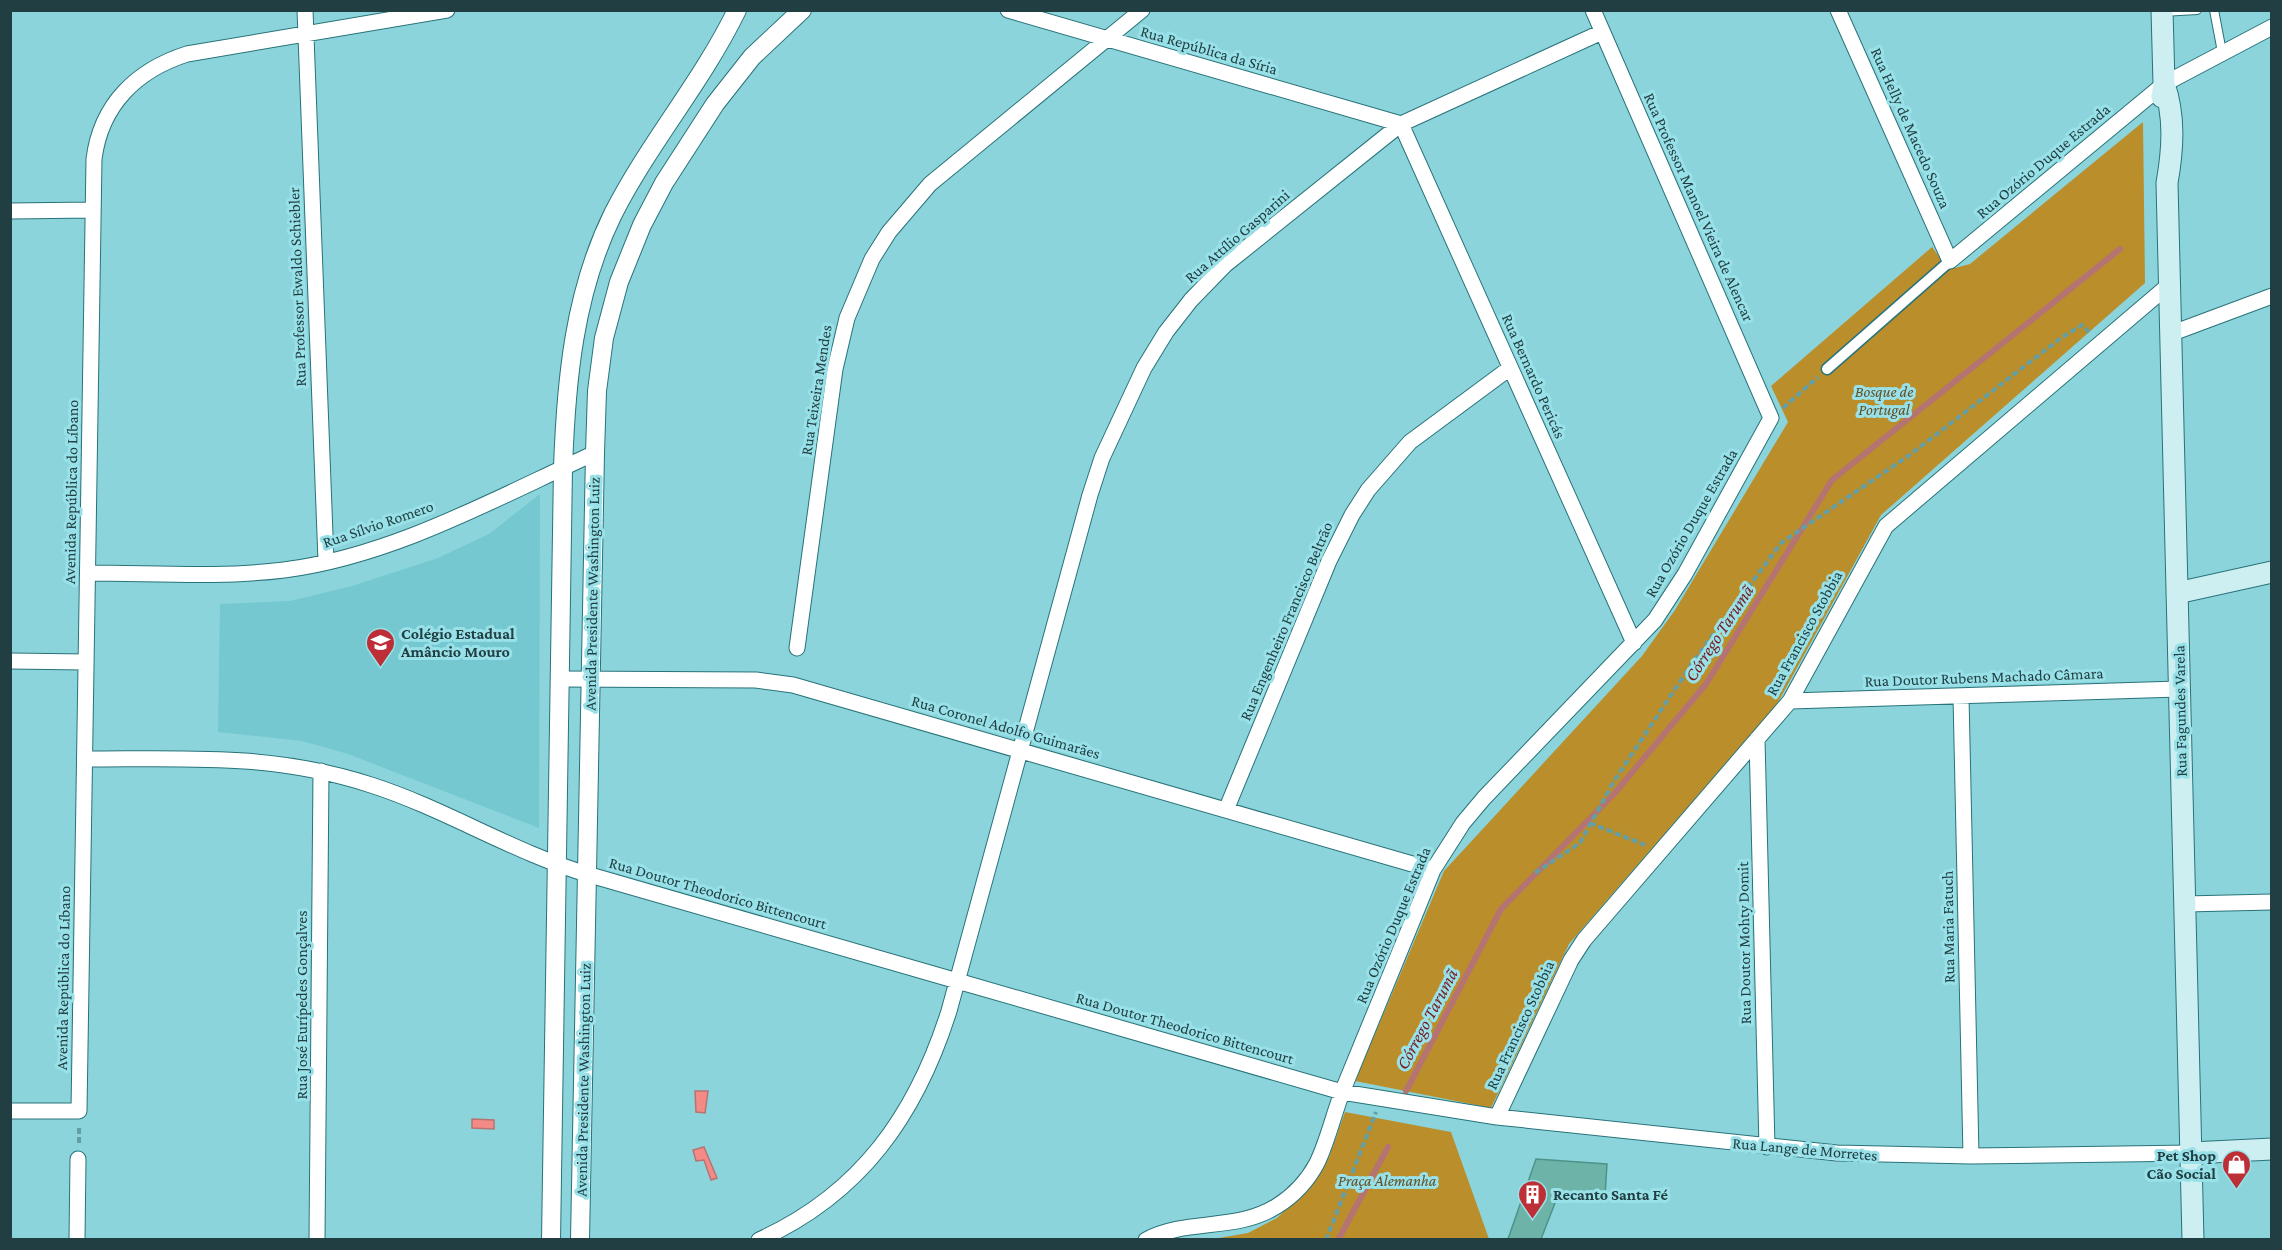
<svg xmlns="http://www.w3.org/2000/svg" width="2282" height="1250" viewBox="0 0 2282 1250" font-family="'Crimson Pro',serif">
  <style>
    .built { fill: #75c8d0 }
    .green { fill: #ba8e2b }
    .water { fill: #f48a85; stroke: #b57471; stroke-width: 1.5 }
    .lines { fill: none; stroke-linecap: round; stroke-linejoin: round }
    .stream { stroke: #b57471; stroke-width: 6 }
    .building { fill: #6db3a8; stroke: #4d9388; stroke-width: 1.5 }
    .service-casing { stroke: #287379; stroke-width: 10 }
    .pedestrian-casing { stroke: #287379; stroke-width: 13 }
    .minor-casing { stroke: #287379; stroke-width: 17 }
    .tertiary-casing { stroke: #287379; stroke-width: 20 }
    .secondary-casing { stroke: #287379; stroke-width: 23 }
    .path { stroke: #659ea3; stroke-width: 4; stroke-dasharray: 6 3; stroke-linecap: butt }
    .service { stroke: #fff; stroke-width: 8 }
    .pedestrian { stroke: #fff; stroke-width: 10 }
    .minor { stroke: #fff; stroke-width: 15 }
    .tertiary { stroke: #fff; stroke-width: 18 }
    .secondary { stroke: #cdeff2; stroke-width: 21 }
    .labels { text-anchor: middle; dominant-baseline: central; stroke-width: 6; stroke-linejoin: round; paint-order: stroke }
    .street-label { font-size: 16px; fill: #213f42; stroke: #99e1e8 }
    .park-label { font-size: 16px; font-style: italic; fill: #634f26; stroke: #99e1e8 }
    .poi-label { font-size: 16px; font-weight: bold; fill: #213f42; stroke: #99e1e8; text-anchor: start }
    .water-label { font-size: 18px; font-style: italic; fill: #76191e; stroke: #99e1e8 }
  </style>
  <rect width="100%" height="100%" fill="#8cd4db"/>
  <path class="built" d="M540,494L539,828L348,754L302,741L218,732L220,604L290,601L352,586L438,558L489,534Z"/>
  <path class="green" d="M2143,122L2145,283L1881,515L1777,704L1569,944L1491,1108L1355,1081L1444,871L1642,656L1675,610L1788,422L1771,386L1932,247L1947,267L1955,268L1970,264Z
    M1345,1112L1451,1132L1489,1239L1207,1240L1248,1233L1277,1218L1309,1187L1329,1157Z"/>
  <path class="water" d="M695,1091H708L705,1113L696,1112Z
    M472,1119L494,1120V1129L472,1128Z
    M704,1147L717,1178L711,1180L704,1160L696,1161L693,1150Z"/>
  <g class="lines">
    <path class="stream" d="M1406,1091L1501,909L1614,794L1706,684L1832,480L2120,249
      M1338,1240L1388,1147"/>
  </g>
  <path class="building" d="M1536,1159L1607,1164L1605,1196L1557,1198L1541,1239H1508Z"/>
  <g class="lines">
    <defs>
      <path id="service" d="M2214,10L2222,52
        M2162,12L2197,10"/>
      <path id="pedestrian" d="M1827,369L1950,261"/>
      <path id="minor" d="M305,10L326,561
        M1008,10L1401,124L1634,643
        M1838,10L1950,261L2164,84L2272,27
        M10,211L93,210
        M2170,334L2272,296
        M88,573C153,573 219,578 284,570C393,556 496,498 595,453
        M797,648L835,369L847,318L872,259L889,232L930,184L1142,10
        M10,661L86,662
        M560,679L756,680L793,685L1433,870
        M1961,696L1971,1156
        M1790,701L2179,689
        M1757,739L1767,1147
        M85,759C186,759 273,753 371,785C446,809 514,853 590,875C841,947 1091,1020 1342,1092L1497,1117L1837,1153L1971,1156L2191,1153
        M1226,810L1329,561L1352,515L1368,490L1410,442L1510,368
        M2185,904L2272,902
        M10,1111H79L94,159C101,104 137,70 187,54L447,10
        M1497,1117L1571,960L1584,940L1790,701L1886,526L2170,284
        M77,1240L78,1159
        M317,1240L321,771
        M759,1240C861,1194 916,1115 949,1011L1090,495L1102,458L1144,368L1166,332L1191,300L1225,265L1401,124L1602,32
        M1146,1240C1187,1218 1236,1232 1277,1206C1293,1196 1308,1180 1317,1163C1329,1138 1334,1111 1345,1085C1374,1014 1404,942 1433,870L1463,823L1484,798L1655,620L1685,574L1771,418L1593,10"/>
      <path id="tertiary" d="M551,1240L563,468C566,381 574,293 613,214C649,143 702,82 737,10
        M580,1240L595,453L597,391L604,338L619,282L642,225L664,183L715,104L752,57L802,10"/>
      <path id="secondary" d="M2164,84C2175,116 2173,149 2167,183L2193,1240
        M2162,97L2164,84L2162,10
        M2177,593L2272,572
        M2191,1153L2272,1149"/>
    </defs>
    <use href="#service" class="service-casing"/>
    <use href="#pedestrian" class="pedestrian-casing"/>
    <use href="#minor" class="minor-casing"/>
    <use href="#tertiary" class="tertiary-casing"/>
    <use href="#secondary" class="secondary-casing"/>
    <path class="path" d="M1783,408L1818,377
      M1590,823L1645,845
      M1535,873L1580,843L1614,781L1693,662L1781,543L1911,454L2061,338L2082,325L2089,332
      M79,1143V1127
      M1326,1240L1376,1112"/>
    <use href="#service" class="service"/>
    <use href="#pedestrian" class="pedestrian"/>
    <use href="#minor" class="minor"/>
    <use href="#tertiary" class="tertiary"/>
    <use href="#secondary" class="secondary"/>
  </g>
  <defs>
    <symbol id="school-pin" viewBox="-11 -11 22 30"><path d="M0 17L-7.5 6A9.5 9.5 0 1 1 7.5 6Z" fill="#be2e36" stroke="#99e1e8"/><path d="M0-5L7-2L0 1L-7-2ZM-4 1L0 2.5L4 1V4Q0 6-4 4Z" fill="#fff"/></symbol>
    <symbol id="shop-pin" viewBox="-11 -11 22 30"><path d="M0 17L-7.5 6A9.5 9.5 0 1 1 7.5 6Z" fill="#be2e36" stroke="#99e1e8"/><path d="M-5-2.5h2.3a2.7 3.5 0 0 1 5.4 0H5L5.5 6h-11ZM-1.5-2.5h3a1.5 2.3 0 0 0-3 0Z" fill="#fff"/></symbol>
    <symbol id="building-pin" viewBox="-11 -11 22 30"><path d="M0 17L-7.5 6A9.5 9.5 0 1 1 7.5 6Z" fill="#be2e36" stroke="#99e1e8"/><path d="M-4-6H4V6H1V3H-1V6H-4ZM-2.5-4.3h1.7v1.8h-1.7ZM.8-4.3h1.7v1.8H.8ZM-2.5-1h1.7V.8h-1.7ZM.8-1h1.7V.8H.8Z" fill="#fff"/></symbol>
  </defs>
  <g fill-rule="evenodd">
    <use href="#school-pin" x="364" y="626" width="33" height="45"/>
    <use href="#shop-pin" x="2220" y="1148" width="33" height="45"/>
    <use href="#building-pin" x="1516" y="1178" width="33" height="45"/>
  </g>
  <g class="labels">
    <g class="street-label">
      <text transform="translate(1209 50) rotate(16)">Rua República da Síria</text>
      <text transform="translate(1911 128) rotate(66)">Rua Helly de Macedo Souza</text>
      <text transform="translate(2043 161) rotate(-40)">Rua Ozório Duque Estrada</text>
      <text transform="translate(1699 207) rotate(66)">Rua Professor Manoel Vieira de Alencar</text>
      <text transform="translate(1237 236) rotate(-41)">Rua Attílio Gasparini</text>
      <text transform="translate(297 287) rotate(-92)">Rua Professor Ewaldo Schiebler</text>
      <text transform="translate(1534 376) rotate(66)">Rua Bernardo Pericás</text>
      <text transform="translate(816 390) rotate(-81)">Rua Teixeira Mendes</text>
      <text transform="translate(71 492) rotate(-89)">Avenida República do Líbano</text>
      <text transform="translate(1691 523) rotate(-60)">Rua Ozório Duque Estrada</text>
      <text transform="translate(378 524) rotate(-19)">Rua Sílvio Romero</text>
      <text transform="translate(592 594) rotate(-89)">Avenida Presidente Washington Luiz</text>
      <text transform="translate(1286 621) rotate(-67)">Rua Engenheiro Francisco Beltrão</text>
      <text transform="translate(1804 633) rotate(-61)">Rua Francisco Stobbia</text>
      <text transform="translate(1984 677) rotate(-2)">Rua Doutor Rubens Machado Câmara</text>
      <text transform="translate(2180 711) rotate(-91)">Rua Fagundes Varela</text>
      <text transform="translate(1006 727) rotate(16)">Rua Coronel Adolfo Guimarães</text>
      <text transform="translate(718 893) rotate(16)">Rua Doutor Theodorico Bittencourt</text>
      <text transform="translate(1393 925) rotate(-67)">Rua Ozório Duque Estrada</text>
      <text transform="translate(1948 927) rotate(-91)">Rua Maria Fatuch</text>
      <text transform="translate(1744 943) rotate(-91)">Rua Doutor Mohty Domit</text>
      <text transform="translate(63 978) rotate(-89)">Avenida República do Líbano</text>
      <text transform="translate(301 1005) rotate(-90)">Rua José Eurípedes Gonçalves</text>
      <text transform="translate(1520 1025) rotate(-65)">Rua Francisco Stobbia</text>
      <text transform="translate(1185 1028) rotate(16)">Rua Doutor Theodorico Bittencourt</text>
      <text transform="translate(583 1080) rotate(-89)">Avenida Presidente Washington Luiz</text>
      <text transform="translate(1805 1149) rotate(5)">Rua Lange de Morretes</text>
    </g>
    <g class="park-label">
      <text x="1884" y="391">Bosque de<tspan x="1884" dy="18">Portugal</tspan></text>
      <text x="1387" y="1180">Praça Alemanha</text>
    </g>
    <g class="poi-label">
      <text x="401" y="633">Colégio Estadual<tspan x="401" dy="18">Amâncio Mouro</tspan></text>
      <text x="2216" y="1155" text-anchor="end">Pet Shop<tspan x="2216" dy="18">Cão Social</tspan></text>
      <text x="1553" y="1194">Recanto Santa Fé</text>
    </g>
    <g class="water-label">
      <text transform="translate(1719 633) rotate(-57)">Córrego Tarumã</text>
      <text transform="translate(1427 1019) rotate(-62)">Córrego Tarumã</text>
    </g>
  </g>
  <rect width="2282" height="1250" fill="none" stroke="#213f42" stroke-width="24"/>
</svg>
